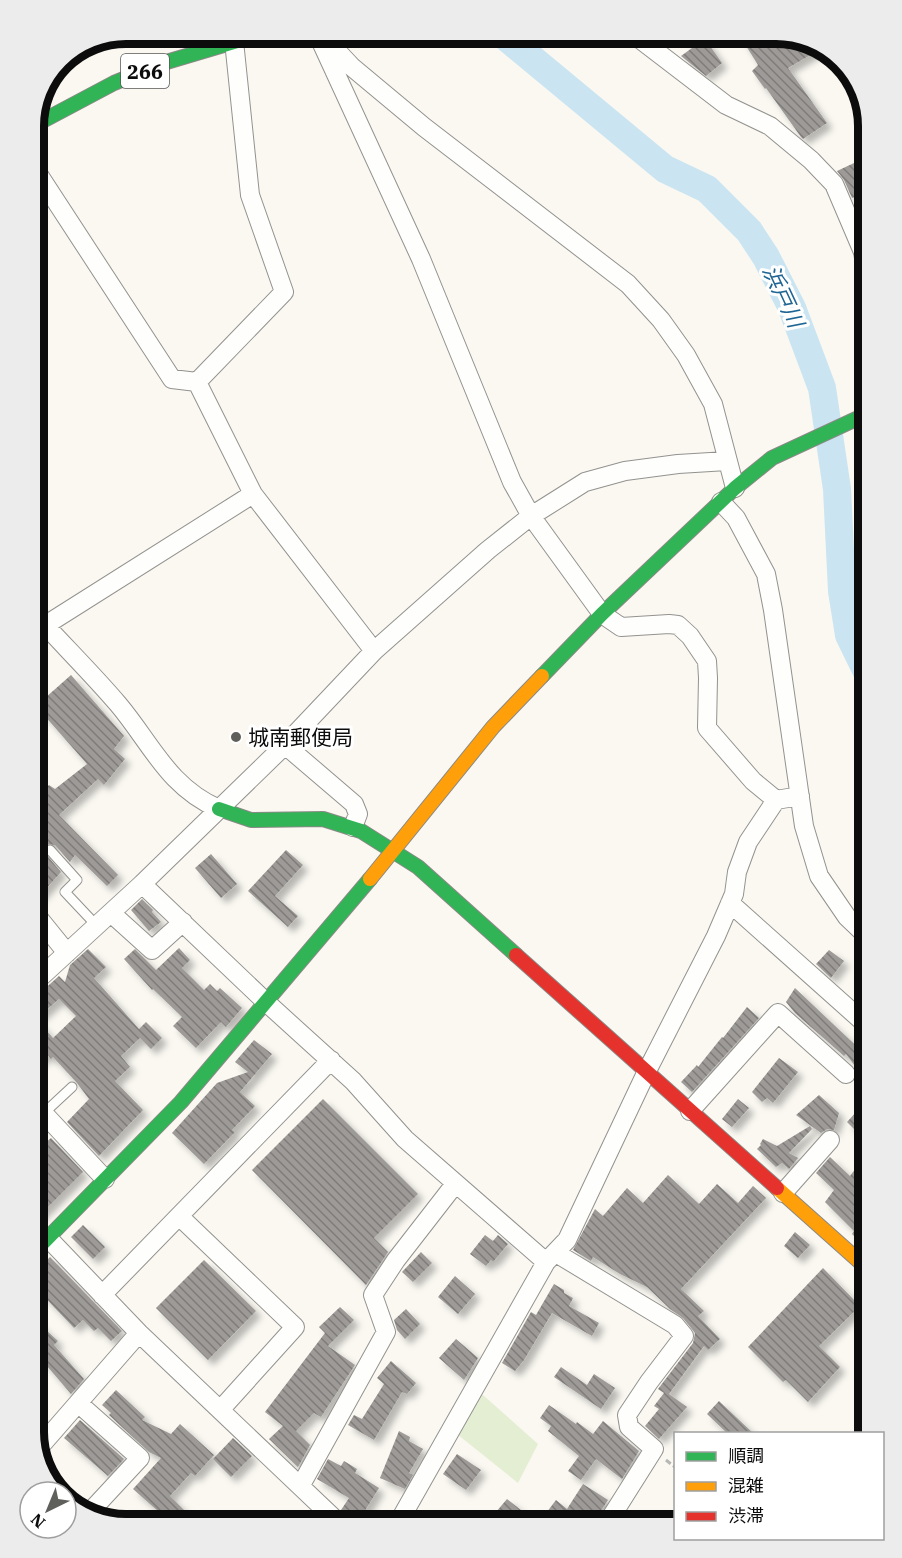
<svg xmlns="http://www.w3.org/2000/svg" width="902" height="1558" viewBox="0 0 902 1558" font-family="'IBM Plex Serif','Noto Sans JP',serif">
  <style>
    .park { fill: #e4eed3 }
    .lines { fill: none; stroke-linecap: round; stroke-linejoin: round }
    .river { stroke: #cae5f1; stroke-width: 28 }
    .building { fill: url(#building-back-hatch); fill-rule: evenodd; filter: url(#shadow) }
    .lane-casing { stroke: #93928f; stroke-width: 11 }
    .street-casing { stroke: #93928f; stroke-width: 20 }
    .fast-casing { stroke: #8a8986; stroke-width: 16 }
    .slow-casing { stroke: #8a8986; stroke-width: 16 }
    .jam-casing { stroke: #8a8986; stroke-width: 16 }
    .path { stroke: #b7b7b6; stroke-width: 3; stroke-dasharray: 6 3; stroke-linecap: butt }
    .lane { stroke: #fefefd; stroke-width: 9 }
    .street { stroke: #fefefd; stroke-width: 18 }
    .fast { stroke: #30b455; stroke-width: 14 }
    .slow { stroke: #ff9f0a; stroke-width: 14 }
    .jam { stroke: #e5322d; stroke-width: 14 }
    .poi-dot { fill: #5f5f5c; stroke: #fff; stroke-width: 2 }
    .labels { text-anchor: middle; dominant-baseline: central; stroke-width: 6; stroke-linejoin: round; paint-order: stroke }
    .shield { fill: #fff; stroke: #555; stroke-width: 1.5 }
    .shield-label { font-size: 20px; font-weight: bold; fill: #0c0c0c }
    .poi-label { font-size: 21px; fill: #0c0c0c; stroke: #fff; text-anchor: start }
    .water-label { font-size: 22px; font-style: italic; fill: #206694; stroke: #fff }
    .rim { fill: none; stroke: #0c0c0c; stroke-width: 8 }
  </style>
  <defs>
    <pattern id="building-back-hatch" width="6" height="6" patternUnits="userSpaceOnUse" patternTransform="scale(1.5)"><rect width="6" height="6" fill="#9d9a97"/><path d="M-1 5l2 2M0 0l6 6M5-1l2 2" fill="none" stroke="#7e7c7a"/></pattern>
    <filter id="shadow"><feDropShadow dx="5.5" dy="5.5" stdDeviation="3" flood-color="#0004"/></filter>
  </defs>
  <rect width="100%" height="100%" fill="#faf8f1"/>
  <path class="park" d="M475,1388L538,1444L518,1483L452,1430Z"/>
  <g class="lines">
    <path class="river" d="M501,33L665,169L707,189L749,231L766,257L792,308L822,388L837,489L842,591L849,635L869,676"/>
  </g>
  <path class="building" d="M682,33H701L722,63L706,76L681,56L692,48Z
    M738,33H783L824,47L788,68L827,123L803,139L801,137L766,88L765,89L752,71L758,65Z
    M869,156V193L852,198L844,180L837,171Z
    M71,675L124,736L114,749L125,759L104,785L98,779L59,815L118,875L107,886L75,855L70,862L55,845L48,844L44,847V852L61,872L36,900H33V799L49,785L55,789L87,764L36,706Z
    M286,850L303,865L275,896L298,916L288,927L248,891Z
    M211,854L237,884L221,898L195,868Z
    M142,899L153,910L152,912L161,922L149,931L131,910Z
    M179,948L190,960L182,968L204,990L210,984L217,991L220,988L242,1008L226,1027L221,1022L196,1048L173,1026L182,1017L153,989L152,990L124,959L135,949L156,970Z
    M88,949L106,967L94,978L139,1029L146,1022L162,1038L151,1049L140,1038L121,1056L130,1067L115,1081L143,1110L99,1156L67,1122L89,1099L77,1083L53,1057L51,1059L47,1054L33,1067V995L41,992L59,976L65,982L70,965ZM59,999L76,1016L53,1038L36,1019Z
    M829,950L844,961L831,978L816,964Z
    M795,988L869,1058V1085L846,1054L844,1056L795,1013L786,1002Z
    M747,1007L759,1018L692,1092L681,1082L697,1065L698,1067L722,1037L723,1038Z
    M254,1040L272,1054L240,1092L255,1106L232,1130L235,1132L204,1164L172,1133L217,1083L248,1072L235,1062Z
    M779,1058L798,1072L773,1103L767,1098L762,1102L752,1092Z
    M819,1095L839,1113L834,1130L827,1129L821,1133L796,1115Z
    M869,1098V1144L847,1122Z
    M323,1099L418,1194L374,1238L388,1252L366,1285L252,1170Z
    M738,1099L749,1108L732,1127L722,1119Z
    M810,1126L812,1129L789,1153L798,1158L789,1169L782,1163L776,1167L757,1149L761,1145L760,1144L763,1139L777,1146Z
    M51,1138L83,1172L38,1217L33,1214V1154Z
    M830,1157L850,1176L856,1168L869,1181V1250L852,1234L854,1231L825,1202L834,1190L816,1173Z
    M668,1175L699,1204L717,1184L738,1203L753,1186L766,1198L681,1289L704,1311L698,1316L720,1339L708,1350L704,1346L669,1394L687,1407L659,1439L645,1426L659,1409L654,1406L664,1393L658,1389L693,1343L695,1333L683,1318L670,1309L647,1287L620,1274L593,1257L591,1261L573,1250L595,1209L603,1216L627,1188L643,1203Z
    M83,1225L105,1247L93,1259L71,1237Z
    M795,1232L810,1245L798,1258L784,1246Z
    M485,1235L493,1241L498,1235L508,1244L493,1262L491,1260L486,1266L470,1254Z
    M421,1252L432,1263L413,1282L402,1272Z
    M50,1257L122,1331L111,1341L98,1328L94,1331L83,1320L74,1328L33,1285V1268L43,1264Z
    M204,1260L256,1311L208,1360L156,1308Z
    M823,1268L860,1306L819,1346L840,1367L808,1402L786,1380L783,1382L748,1347Z
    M455,1276L475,1294L458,1314L438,1297Z
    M554,1284L564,1290V1293L573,1298L569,1306L599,1323L592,1336L552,1313L524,1360L515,1371L502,1363L531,1312L536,1315Z
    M340,1307L354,1320L328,1346L355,1365L321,1417L314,1413L296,1431L310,1445L298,1467L269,1439L283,1426L265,1412L325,1333L319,1327Z
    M406,1309L420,1324L405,1339L397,1330L394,1320Z
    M33,1318L58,1341L54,1345L84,1379L71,1394L41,1359L39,1361L33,1355Z
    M456,1339L478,1358L464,1380L439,1358Z
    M391,1361L416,1383L407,1394L402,1392L374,1440L348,1425L354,1415L362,1419L384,1384L377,1378Z
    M561,1367L587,1385L594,1374L615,1388L601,1409L554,1377Z
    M116,1390L145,1417L142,1420L171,1434L180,1424L214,1455L195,1476L191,1473L170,1496L199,1525H162L154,1517L159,1512L133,1489L161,1458L149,1452L109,1415L111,1413L102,1405Z
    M719,1401L754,1434H728L707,1414Z
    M549,1405L576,1424L577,1422L593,1434L603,1421L639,1451L622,1479L596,1459L581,1480L568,1471L579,1456L548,1431L551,1426L540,1418Z
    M80,1420L124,1459L108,1476L64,1438Z
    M399,1431L410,1437L409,1441L423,1449L409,1473L413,1475L405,1489L380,1478Z
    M233,1438L252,1456L231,1477L213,1459Z
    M457,1454L481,1470L466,1490L443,1474Z
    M328,1459L341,1466L344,1461L357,1469L355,1473L379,1488L356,1525L352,1524L349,1517L341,1510L349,1498L317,1479Z
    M583,1484L608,1500L596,1518L591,1514L583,1525H537L556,1500L567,1509Z
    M507,1499L531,1518L526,1525H512L496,1512Z"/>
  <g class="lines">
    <defs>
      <path id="lane" d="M50,850L77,880L65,892L97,926
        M44,1113L72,1087
        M33,1221L46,1236"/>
      <path id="street" d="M317,33L421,259L512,482L531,516L602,614L621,627L669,624L678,625L690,636L707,661L708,678L707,728L753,781L776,800
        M632,33L726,105L770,126L811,160L834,184L863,252L869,287
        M323,36L352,67L424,127L628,284L661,320L686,355L713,404L735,488
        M33,166L172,379L197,382
        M197,382L284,292L250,195L234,41
        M197,382L253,494L374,651
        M721,502L736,518L766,574L773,610L804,826L819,876L847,917L869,938
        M33,616L45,625C69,651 95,677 118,704C151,743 168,787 219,809
        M33,633L253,494
        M285,745L354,804L358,814L353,827
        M142,884L267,1003L353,1081L405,1139L546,1262
        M730,903L869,1027
        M33,911L67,953
        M111,913L152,950L183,922
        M33,984L142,884L285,745L374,651L488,550L531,516L585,482L625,471L678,464L727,461
        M33,1102L105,1179
        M690,1111L778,1013L846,1074
        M783,1193L830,1140
        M179,1216L295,1327L221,1409
        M48,1238L139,1333L341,1525
        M556,1253L675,1325L684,1336L649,1382L627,1415L629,1427L654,1449L606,1525
        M102,1295L331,1060
        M78,1403L140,1458L88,1514
        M37,1450L139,1333
        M301,1485L386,1332L373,1295L396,1260L455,1184
        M397,1525L546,1262L567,1240L647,1071L716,936L734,894L737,872L748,842L776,800L800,796"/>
      <path id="fast" d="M33,126L114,83L163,63L264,33
        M542,676L602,614L735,488L772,458L869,413
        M219,809L251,820L323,819L361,831L418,867L516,955
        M33,1253L181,1102L370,879"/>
      <path id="slow" d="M370,879L493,727L542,676
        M777,1188L869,1270"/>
      <path id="jam" d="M516,955L777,1188"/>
    </defs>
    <use href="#lane" class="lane-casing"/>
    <use href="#street" class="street-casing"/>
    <use href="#fast" class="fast-casing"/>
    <use href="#slow" class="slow-casing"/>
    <use href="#jam" class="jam-casing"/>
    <path class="path" d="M666,1460L676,1468"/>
    <use href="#lane" class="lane"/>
    <use href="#street" class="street"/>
    <use href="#fast" class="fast"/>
    <use href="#slow" class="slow"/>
    <use href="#jam" class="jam"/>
  </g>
  <circle class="poi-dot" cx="236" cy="737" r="6"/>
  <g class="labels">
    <rect class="shield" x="121" y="54" width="48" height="34" rx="4.5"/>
    <g class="shield-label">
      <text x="145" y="71">266</text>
    </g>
    <g class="poi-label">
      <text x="248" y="737">城南郵便局</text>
    </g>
    <g class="water-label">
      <text transform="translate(784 296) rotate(65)">浜戸川</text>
    </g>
  </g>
  <path d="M0 0H902V1558H0ZM126 44H776A82 82 0 0 1 858 126V1432A82 82 0 0 1 776 1514H126A82 82 0 0 1 44 1432V126A82 82 0 0 1 126 44Z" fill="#ececec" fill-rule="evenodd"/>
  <path class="rim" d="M126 44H776A82 82 0 0 1 858 126V1432A82 82 0 0 1 776 1514H126A82 82 0 0 1 44 1432V126A82 82 0 0 1 126 44Z"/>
  <rect x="674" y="1432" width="210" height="108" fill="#ffffff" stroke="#9e9e9e" stroke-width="1.5"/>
  <rect x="686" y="1452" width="30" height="9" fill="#30b455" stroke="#9e9e9e" stroke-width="1.5"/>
  <text x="728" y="1462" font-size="18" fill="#0c0c0c">順調</text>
  <rect x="686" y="1482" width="30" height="9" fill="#ff9f0a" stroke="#9e9e9e" stroke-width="1.5"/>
  <text x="728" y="1492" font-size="18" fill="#0c0c0c">混雑</text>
  <rect x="686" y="1512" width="30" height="9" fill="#e5322d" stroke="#9e9e9e" stroke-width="1.5"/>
  <text x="728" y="1522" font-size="18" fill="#0c0c0c">渋滞</text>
  <g transform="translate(48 1510) rotate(223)"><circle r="28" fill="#ffffff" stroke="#9e9e9e" stroke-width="1.5"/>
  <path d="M0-4.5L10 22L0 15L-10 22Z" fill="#5f5f5c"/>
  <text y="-9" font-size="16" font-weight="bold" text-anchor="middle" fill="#0c0c0c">N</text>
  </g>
</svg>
